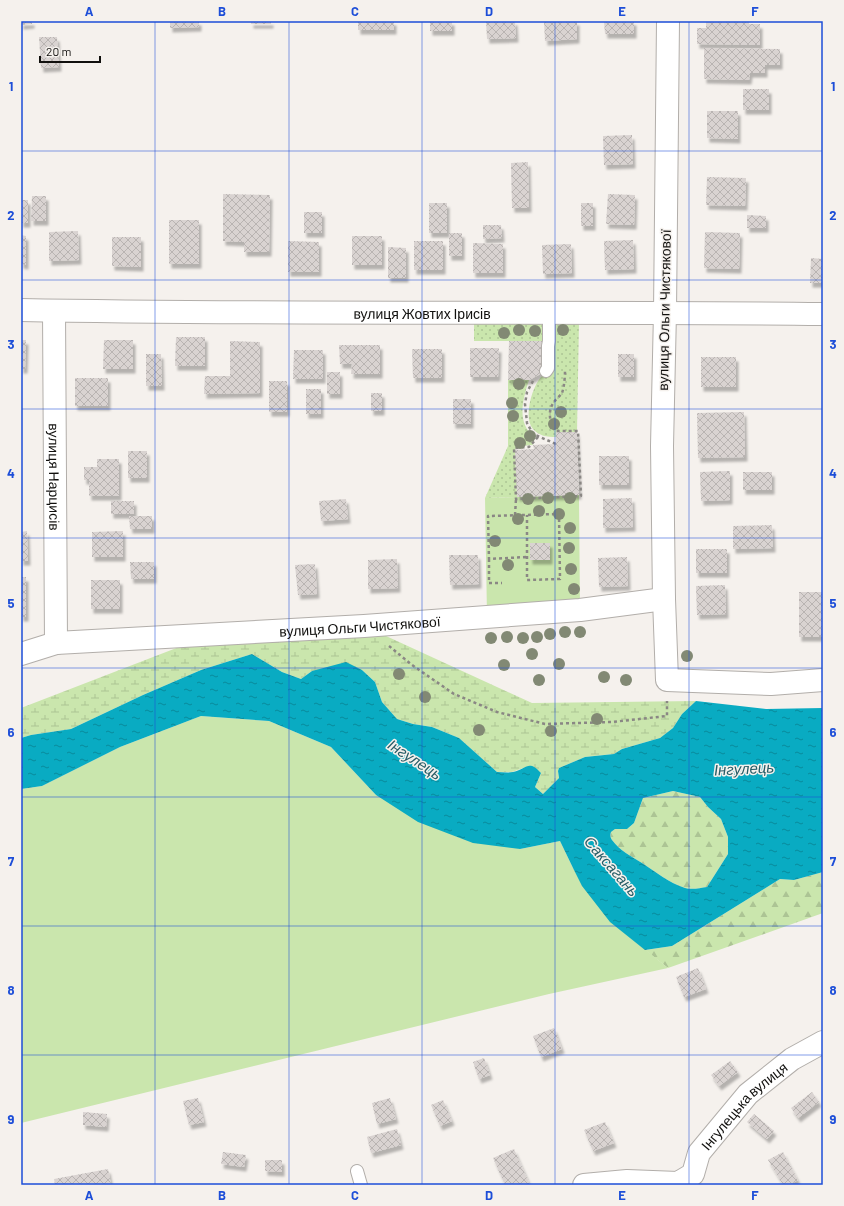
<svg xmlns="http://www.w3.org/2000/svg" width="844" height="1206" viewBox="0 0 844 1206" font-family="Barlow,sans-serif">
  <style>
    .grass { fill: url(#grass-dots) }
    .forest { fill: url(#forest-firs) }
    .wetland { fill: url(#wetland-marsh) }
    .green { fill: #cae6ad }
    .water { fill: url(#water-ripples); fill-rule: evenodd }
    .building { fill: url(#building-cross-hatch); filter: url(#shadow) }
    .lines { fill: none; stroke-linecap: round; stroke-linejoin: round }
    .lane-casing { stroke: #b2aeaa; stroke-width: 14 }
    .street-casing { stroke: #b2aeaa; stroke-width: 24 }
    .path { stroke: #8a8784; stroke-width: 2.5; stroke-dasharray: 3 3; stroke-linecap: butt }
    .lane { stroke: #fff; stroke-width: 12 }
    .street { stroke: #fff; stroke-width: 22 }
    .tree { fill: #828974 }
    .grid { fill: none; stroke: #1d4ed8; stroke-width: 1; stroke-opacity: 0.55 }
    .labels { text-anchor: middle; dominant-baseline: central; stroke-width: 3; stroke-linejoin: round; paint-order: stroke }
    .street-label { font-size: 14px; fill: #11100e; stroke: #f5f1ed }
    .water-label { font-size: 15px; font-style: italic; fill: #275d67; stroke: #f5f1ed }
    .neatline { fill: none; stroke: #1d4ed8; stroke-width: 1.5 }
    .grid-label { font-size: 13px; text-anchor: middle; font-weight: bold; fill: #1d4ed8 }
  </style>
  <defs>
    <pattern id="grass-dots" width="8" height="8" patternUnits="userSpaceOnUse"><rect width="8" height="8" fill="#cae6ad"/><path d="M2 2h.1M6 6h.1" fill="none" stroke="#acc494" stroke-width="1.8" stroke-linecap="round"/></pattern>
    <pattern id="forest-firs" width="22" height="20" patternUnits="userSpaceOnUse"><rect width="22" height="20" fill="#cae6ad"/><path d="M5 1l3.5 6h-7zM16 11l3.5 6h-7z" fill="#acc494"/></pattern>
    <pattern id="wetland-marsh" width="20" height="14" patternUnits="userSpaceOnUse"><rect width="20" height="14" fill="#cae6ad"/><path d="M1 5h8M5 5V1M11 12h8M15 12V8" fill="none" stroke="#acc494"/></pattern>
    <pattern id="water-ripples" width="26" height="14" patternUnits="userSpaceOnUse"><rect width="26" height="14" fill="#09abc2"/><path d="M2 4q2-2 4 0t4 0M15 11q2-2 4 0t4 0" fill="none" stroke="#088a9c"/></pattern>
    <pattern id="building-cross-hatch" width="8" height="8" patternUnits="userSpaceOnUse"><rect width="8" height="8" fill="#d9d3d1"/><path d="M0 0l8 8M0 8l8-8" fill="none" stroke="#b9b4b2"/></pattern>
    <filter id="shadow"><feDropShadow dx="2.5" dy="4.5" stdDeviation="1" flood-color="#0004"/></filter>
  </defs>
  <rect width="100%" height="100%" fill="#f5f1ed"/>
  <path class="grass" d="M474,321L579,322L577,432H556V437C547,437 539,436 533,429C523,418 532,387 541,377C544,374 548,372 551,369V341H474Z
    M508,380H529C523,399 516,422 534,437L532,443L533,445L517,446L515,450L517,497L485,498L508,446Z"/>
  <path class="forest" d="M673,791L700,797L708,807L721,819L728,837V854L707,887C700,888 692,890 685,888C669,883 656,872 642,863C631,856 620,851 612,840C610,837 610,835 611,832L615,829H627L634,823L643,798Z
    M823,872V913L668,968L645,950L672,946L780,879L794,880Z"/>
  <path class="wetland" d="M373,630L532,703L696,701L682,714L673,728L660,738L622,749L614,754L585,757L559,768L558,771L559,778L543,794L535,787L541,773L529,766L512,772H497L459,738L432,727L413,724L397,719L382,702L375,682L362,670L312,671L301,679L282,672L252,654L201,670L143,695L71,729L31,735L21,738V708L179,647Z"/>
  <path class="green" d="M579,495L580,610L487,616L485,498Z
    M201,716L269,721L331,747L376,795L520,849L560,841L573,868L600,908L621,930L668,968L549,994L21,1123V789L42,786L120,747Z"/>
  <path class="water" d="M252,654L282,672L301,679L312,671L346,662L362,670L375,682L382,702L397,719L413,724L432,727L459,738L497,772C502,772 508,773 513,772C527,769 528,759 541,773L535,787L543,794L559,778L558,771L559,768L585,757L614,754L622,749L660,738L673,728L682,714L696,701L766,709L823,708V872L794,880L780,879L672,946L645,950L610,922L582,886L573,868L560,841L520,849L473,843L418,822L376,795L331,747L269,721L201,716L120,747L42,786L21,789V738L31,735L71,729L143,695L201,670ZM673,791L700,797L708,807L721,819L728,837V854L707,887C700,888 692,890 685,888C669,883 656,872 642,863C631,856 620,851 612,840C610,837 610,835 611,832L615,829H627L634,823L643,798Z"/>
  <path class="building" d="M21,21H32V24L21,25Z
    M170,21H199V27L170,28Z
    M251,21H271V24H251Z
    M358,21H394V30H358Z
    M430,21H452V31H430Z
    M486,21H515L516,38L487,39Z
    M544,21H577V39L545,41Z
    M604,21H634V34H605Z
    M706,21H749V24H760V45L697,44V28H706Z
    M39,37H57L59,67L41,68Z
    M704,48L780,49V65H765V73H750L749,80L704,79Z
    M743,89H769V110H743Z
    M707,111H738V139L707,138Z
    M632,135L633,164L604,165L603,136Z
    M528,162L529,208H512L511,163Z
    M707,177L746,178L745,206L706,205Z
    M223,194L270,195L269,252H244V242L223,241Z
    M608,194L635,195L634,225L606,224Z
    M32,196H46V221H31Z
    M21,200H28V223H21Z
    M429,203H447V233H429Z
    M581,203H593V226H581Z
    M304,212H322V233H304Z
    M747,215L766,216V228H747Z
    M169,220H199V264H169Z
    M483,225H501L502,238L483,239Z
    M78,231L79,260L49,261V232Z
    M705,232L740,233L739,269L704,268Z
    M449,233H462V256H449Z
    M21,235L26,236V265L21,264Z
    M352,236H382V265H352Z
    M112,237H141V267L112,266Z
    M633,240L634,269L605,270L604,241Z
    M288,241L319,242V272H288Z
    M414,241H443V270H414Z
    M473,243L503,244V273H473Z
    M571,244L572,273L543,274L542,245Z
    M388,247L406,248V278H388Z
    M811,258L823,259V283H810Z
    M176,337H205V366H175Z
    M21,340H26L25,369H21Z
    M104,340H133V369H103Z
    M230,341L260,342V393L204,394L205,376H230Z
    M509,341H545L546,371L529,380H508Z
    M339,345H380V374H351L352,364H340Z
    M470,348H499L498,377H470Z
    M412,349H442V378H413Z
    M294,350H323V379H293Z
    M146,354H161L162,386H146Z
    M618,354H634V377H618Z
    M701,357H736V387H701Z
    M327,372H340V394H327Z
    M75,378H108V406H75Z
    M269,381H287V412H269Z
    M306,389H321V414H306Z
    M371,393H382V411H371Z
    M453,399H471V424H453Z
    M744,412L745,457L698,458L697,413Z
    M556,432H577L579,495L517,497L515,450L534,449L533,445L556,444Z
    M128,451H147V478H128Z
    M599,456H629V485H599Z
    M97,459H119V496H89V480H84V467H97Z
    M730,471V500L701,501L700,472Z
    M743,472H772V490H743Z
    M632,498L633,527L603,528V499Z
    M346,499L348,519L321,521L319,501Z
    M111,501H134V514H111Z
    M129,516H152V529H130Z
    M772,525L773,548L733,549V526Z
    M27,531L28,561H21V532Z
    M123,531V557H92V532Z
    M530,543H550V560H530Z
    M696,549H727V573H696Z
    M449,555H478L479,584L450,585Z
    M627,557L628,586L599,587L598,558Z
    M397,559L398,588L368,589V560Z
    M130,562H154V579H131Z
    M315,564L317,594L298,595L295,565Z
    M21,577H26V617H21Z
    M91,580H120V609H91Z
    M725,585L726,614L697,615L696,586Z
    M799,592H823V637H799Z
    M698,968L706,989L684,997L676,977Z
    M554,1028L562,1049L541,1057L533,1036Z
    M484,1058L490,1075L479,1079L473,1062Z
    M730,1061L738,1072L719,1086L711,1075Z
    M812,1092L819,1102L798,1118L791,1108Z
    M198,1098L204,1122L189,1125L183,1101Z
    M390,1098L396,1119L377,1124L372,1103Z
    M443,1100L452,1121L440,1126L431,1105Z
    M83,1112L107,1114L106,1127L83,1125Z
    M754,1114L774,1131L767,1139L747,1122Z
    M605,1122L614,1143L593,1151L584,1130Z
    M397,1129L401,1145L371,1153L367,1137Z
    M514,1149L530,1185H513L512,1183L505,1185L493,1158Z
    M223,1152L246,1155L244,1167L221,1164Z
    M783,1152L798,1180L789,1185H783L768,1160Z
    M265,1160H282V1172L265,1171Z
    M108,1169L111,1185H55L54,1179Z"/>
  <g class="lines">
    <defs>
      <path id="lane" d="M546,371L548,368V346L549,341V314
        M357,1171L361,1185"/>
      <g id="street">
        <path d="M668,21L665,312L662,446L664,599L667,680L771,684L823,680"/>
        <path id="s1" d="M21,310C288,315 556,311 823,314"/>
        <path id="s2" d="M54,311L56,643"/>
        <path id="s3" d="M21,654L56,643L364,626L580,610L664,599"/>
        <path id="s4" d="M584,1185L627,1181L678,1183L693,1174L699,1153L748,1094L792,1059L823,1042"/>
      </g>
    </defs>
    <use href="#lane" class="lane-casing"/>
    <use href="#street" class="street-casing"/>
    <path class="path" d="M533,381L527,392L525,404L527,423L533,434L556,444
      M538,437L529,447L514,448L516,499L581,496L578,431H555C550,423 547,411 554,402C556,399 560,396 562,393C564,388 565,377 565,371
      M515,515L516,499
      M526,557L489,559L488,516L559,514L560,579L527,580V515
      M489,559V583H502
      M389,646L412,665L454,694L497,712L545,724L612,722L667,716V701"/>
    <use href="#lane" class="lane"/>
    <use href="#street" class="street"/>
  </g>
  <g class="tree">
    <circle cx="519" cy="330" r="6"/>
    <circle cx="563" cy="330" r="6"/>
    <circle cx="535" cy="331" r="6"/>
    <circle cx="504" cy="333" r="6"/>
    <circle cx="519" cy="384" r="6"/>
    <circle cx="512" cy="403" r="6"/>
    <circle cx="561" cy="412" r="6"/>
    <circle cx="513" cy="416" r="6"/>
    <circle cx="554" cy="424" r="6"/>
    <circle cx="530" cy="436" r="6"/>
    <circle cx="520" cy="443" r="6"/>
    <circle cx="548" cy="498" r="6"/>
    <circle cx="570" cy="498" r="6"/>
    <circle cx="528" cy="499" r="6"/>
    <circle cx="539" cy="511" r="6"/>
    <circle cx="559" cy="514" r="6"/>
    <circle cx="518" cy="519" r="6"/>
    <circle cx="570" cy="528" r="6"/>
    <circle cx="495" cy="541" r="6"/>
    <circle cx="569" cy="548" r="6"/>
    <circle cx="508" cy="565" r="6"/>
    <circle cx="571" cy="569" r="6"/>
    <circle cx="574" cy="589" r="6"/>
    <circle cx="565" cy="632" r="6"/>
    <circle cx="580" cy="632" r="6"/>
    <circle cx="550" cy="634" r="6"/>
    <circle cx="507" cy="637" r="6"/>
    <circle cx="537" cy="637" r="6"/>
    <circle cx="491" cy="638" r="6"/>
    <circle cx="523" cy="638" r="6"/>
    <circle cx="532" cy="654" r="6"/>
    <circle cx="687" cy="656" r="6"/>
    <circle cx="559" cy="664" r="6"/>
    <circle cx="504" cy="665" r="6"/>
    <circle cx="399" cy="674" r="6"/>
    <circle cx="604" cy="677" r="6"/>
    <circle cx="539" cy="680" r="6"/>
    <circle cx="626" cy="680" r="6"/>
    <circle cx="425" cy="697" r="6"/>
    <circle cx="597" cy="719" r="6"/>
    <circle cx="479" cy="730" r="6"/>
    <circle cx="551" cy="731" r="6"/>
  </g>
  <path class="grid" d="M155,21V1185M289,21V1185M422,21V1185M555,21V1185M689,21V1185M21,151H823M21,280H823M21,409H823M21,538H823M21,668H823M21,797H823M21,926H823M21,1055H823"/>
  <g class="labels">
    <g class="street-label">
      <text transform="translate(664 310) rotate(-89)">вулиця Ольги Чистякової</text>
      <text stroke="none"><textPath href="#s1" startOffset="401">вулиця Жовтих Ірисів</textPath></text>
      <text stroke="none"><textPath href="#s2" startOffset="166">вулиця Нарцисів</textPath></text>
      <text stroke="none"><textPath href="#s3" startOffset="341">вулиця Ольги Чистякової</textPath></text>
      <text stroke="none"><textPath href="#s4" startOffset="199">Інгулецька вулиця</textPath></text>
    </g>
    <g class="water-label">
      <text transform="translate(415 759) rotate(33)">Інгулець</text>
      <text transform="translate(744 768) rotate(-3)">Інгулець</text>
      <text transform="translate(612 866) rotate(49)">Саксагань</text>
    </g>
  </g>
  <rect width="844" height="1206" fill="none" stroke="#f5f1ed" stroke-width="44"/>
  <path d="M40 56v6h60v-6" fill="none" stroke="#11100e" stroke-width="2"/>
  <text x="46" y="56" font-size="12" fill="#11100e" stroke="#f5f1ed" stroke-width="3" paint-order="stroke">20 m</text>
  <rect x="22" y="22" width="800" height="1162" class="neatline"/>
  <g class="grid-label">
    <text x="89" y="16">A</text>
    <text x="222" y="16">B</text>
    <text x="355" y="16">C</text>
    <text x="489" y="16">D</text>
    <text x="622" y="16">E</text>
    <text x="755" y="16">F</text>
    <text x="11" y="91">1</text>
    <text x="833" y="91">1</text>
    <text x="11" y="220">2</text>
    <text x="833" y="220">2</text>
    <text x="11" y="349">3</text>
    <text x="833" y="349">3</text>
    <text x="11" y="478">4</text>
    <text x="833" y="478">4</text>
    <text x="11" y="608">5</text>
    <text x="833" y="608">5</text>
    <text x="11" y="737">6</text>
    <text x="833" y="737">6</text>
    <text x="11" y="866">7</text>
    <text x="833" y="866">7</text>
    <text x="11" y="995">8</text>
    <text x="833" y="995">8</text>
    <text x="11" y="1124">9</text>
    <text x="833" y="1124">9</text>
    <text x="89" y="1200">A</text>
    <text x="222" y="1200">B</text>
    <text x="355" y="1200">C</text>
    <text x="489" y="1200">D</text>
    <text x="622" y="1200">E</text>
    <text x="755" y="1200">F</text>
  </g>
</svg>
